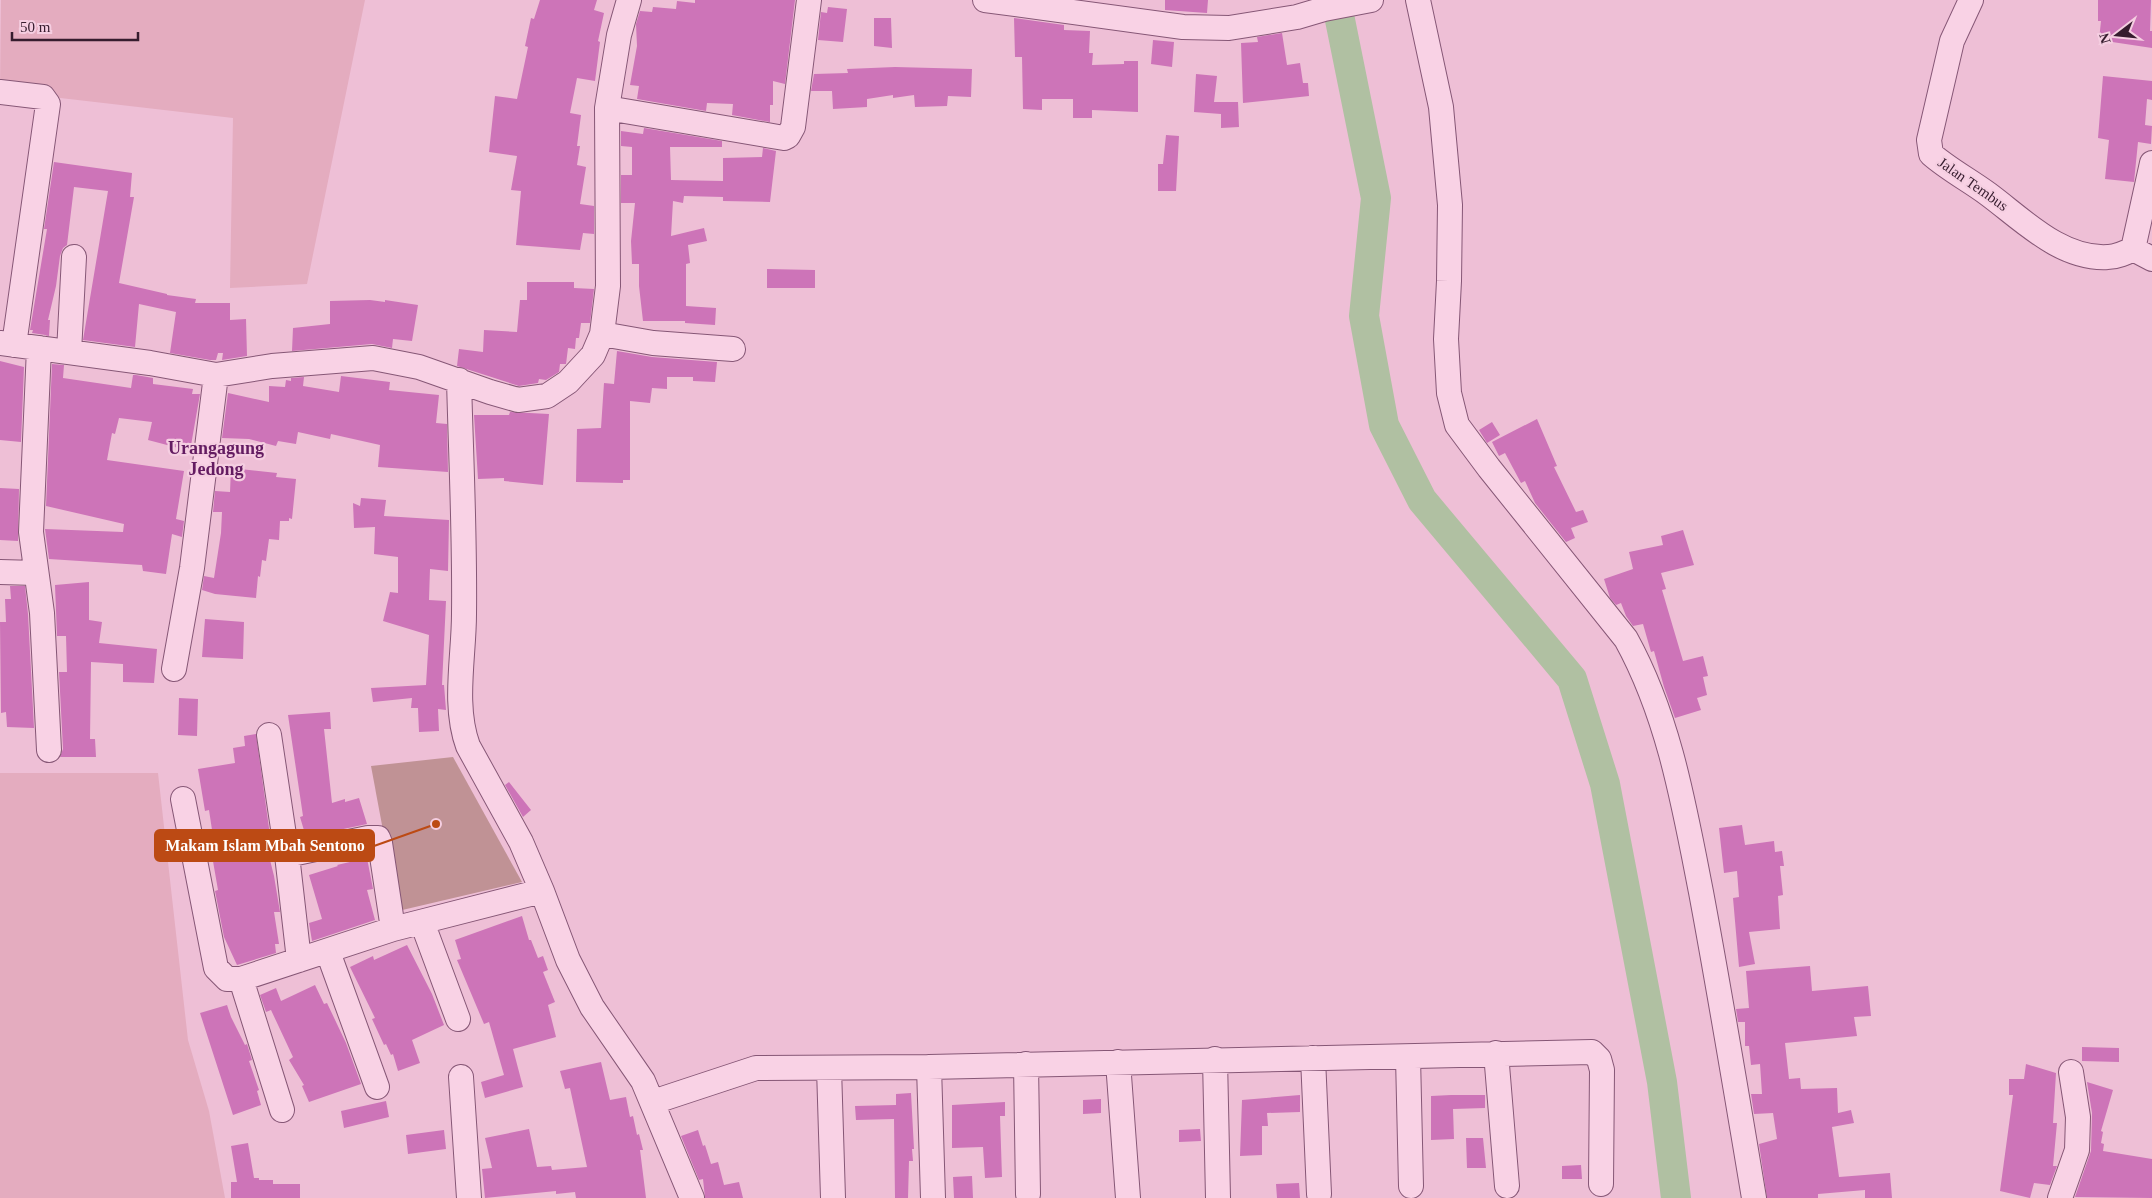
<svg xmlns="http://www.w3.org/2000/svg" width="2152" height="1198" viewBox="0 0 2152 1198" font-family="Georgia,serif">
  <style>
    .farmland { fill: #e4acbf }
    .cemetery { fill: #c09295 }
    .lines { fill: none; stroke-linecap: round; stroke-linejoin: round }
    .river { stroke: #b0c0a2; stroke-width: 30 }
    .building { fill: #cd74b8 }
    .minor-casing { stroke: #865776; stroke-width: 26 }
    .minor { stroke: #f9d2e5; stroke-width: 24 }
    .labels { text-anchor: middle; dominant-baseline: central; stroke-width: 4.5; stroke-linejoin: round; paint-order: stroke }
    .street-label { font-size: 15px; fill: #361c2e; stroke: #f5cee1 }
    .quarter-label { font-size: 18px; font-weight: bold; fill: #631b61; stroke: #f5cee1 }
    .leader { fill: none; stroke: #bc4a14; stroke-width: 2 }
    .callout-dot { fill: #bc4a14; stroke: #f5cee1; stroke-width: 2 }
    .callout { fill: #bc4a14; stroke: #bc4a14; stroke-width: 2 }
    .callout-label { font-size: 16px; text-anchor: middle; font-weight: bold; fill: #fff }
  </style>
  <rect width="100%" height="100%" fill="#eebfd6"/>
  <path class="farmland" d="M1,0H365L307,284L230,288L233,118L0,91Z
    M0,773H158L188,1040L209,1111L225,1198H0Z"/>
  <path class="cemetery" d="M453,757L522,882L398,911L371,766Z"/>
  <g class="lines">
    <path class="river" d="M1336,0L1376,198L1364,316L1384,425L1422,500L1572,679L1605,784L1662,1082L1676,1198"/>
  </g>
  <path class="building" d="M540,0H597L594,10L604,13L598,41L600,42L595,81L577,78L570,113L581,115L577,146H580L577,165L586,167L580,204L594,206V234L583,233L580,250L516,245L521,191L511,190L517,156L489,152L495,96L517,99L528,47L525,46L531,18L534,19Z
    M695,0H795L785,84L773,81V105H770V122L732,115L733,104L707,103L706,111L637,99L639,86L630,85L637,46L636,24L640,11L652,12L653,7L676,9L677,1L695,3Z
    M1165,0H1208L1207,13L1165,10Z
    M2098,0H2151L2150,31H2152V48L2099,40L2101,21H2098Z
    M828,7L847,9L843,42L818,40L821,12L827,13Z
    M874,18H891L892,48L874,46Z
    M1014,18L1064,25V30L1090,31L1089,53H1093L1092,65L1124,64V61H1138V112L1092,110V118H1073V99H1042V110L1023,109L1022,57H1015Z
    M1282,33L1287,65L1300,63L1303,83H1308L1309,96L1243,103L1241,43L1258,42L1257,37Z
    M1153,40L1174,42L1172,67L1151,64Z
    M895,67L972,69L971,97L948,96L947,106L915,107L914,95L893,98V95L867,99V107L833,109L832,91H811L814,74L848,73L847,69Z
    M1196,74L1217,76L1214,102H1238L1239,127L1221,128V114L1194,112Z
    M2103,76L2152,81V100L2147,99L2145,125L2152,126L2151,144L2138,142L2134,182L2105,179L2109,140L2098,138Z
    M644,128L722,141V147H670L671,180L723,181V158L762,157L763,148L776,151L770,202L723,201V197L684,196L683,203L673,201L671,236L704,228L707,241L688,245L690,263L686,264V306L716,308L715,325L685,323V321H643L639,286V264H632L631,241L635,203H621V175H632V147L621,146V131L643,134Z
    M1166,135L1179,136L1176,191H1158V164H1163Z
    M54,162L132,173L130,197H134L119,283L167,294V295L196,299L195,303H230V320L246,319L247,356L222,360L223,353H218L216,360H210L170,353L176,312L139,304L135,347L83,340L108,191L74,187L67,245L63,248L60,256L56,286L48,320H50L49,336H52L32,333L33,330H30L47,229H44Z
    M767,269L815,270V288H767Z
    M527,282H574V288L594,289L590,323H581L579,338H576L575,349L568,348L566,364H560L559,372L546,380L539,379L538,383L519,386L457,366L459,349L483,352L484,330L517,332L520,300H527Z
    M370,300L385,302V300L418,305L412,341L393,339L392,348L372,344L292,351L293,328L330,324V301Z
    M617,351L652,357L717,362L715,382L693,381V377H667V389L652,388L650,403L630,401V480H623V483L576,482L577,429L601,428L604,383L614,384Z
    M0,361L24,367L21,442L0,440Z
    M52,364L64,365L63,378L131,388L133,375H136L153,378V384L193,389L192,394H200L190,451L148,440L152,422L119,418L115,434L112,433L107,460L184,471L176,519L184,521L182,537L172,534L166,574L143,571L142,565L49,559L45,529L123,532L124,524L46,506Z
    M341,376L390,382L389,390L439,395L436,423L447,424L448,472L378,467L380,445L331,434L330,439L298,432L296,444L278,441L276,446L249,439L222,438L228,393L269,402V386L285,387L286,380L291,381V378L304,377L303,386L339,392Z
    M510,412L549,414L543,485L504,481V478L478,479L474,415H509Z
    M1537,419L1557,466L1554,467L1576,512L1583,510L1588,522L1571,528L1575,538L1566,542L1535,503L1525,481L1521,483L1505,453L1499,456L1492,442Z
    M1492,422L1500,435L1487,443L1479,430Z
    M231,468L277,473L276,477L296,479L292,519L289,518V521H280L279,540L269,539L266,561L262,560L260,577L258,576L256,598L215,594L202,590L204,576L214,578L221,533L222,512H213L215,491L230,492Z
    M0,488L19,489L18,541L0,540Z
    M361,498L386,500L384,516L449,520L448,571L430,569L429,600L446,601L442,685H444L446,710L438,709L439,731L419,732L418,708H411L412,698L373,702L371,688L426,685L429,635L383,621L390,592L398,593V557L374,554L375,527L354,528L353,503L360,506Z
    M1683,530L1694,565L1661,573L1666,589L1662,590L1683,661L1703,656L1708,676L1703,677L1707,695L1697,698L1701,710L1675,718L1664,687L1654,651L1651,652L1643,624L1633,626L1626,616L1621,603L1616,605L1610,598L1604,579L1633,569L1629,552L1663,545L1661,536Z
    M89,582V620L102,622L99,643L157,649L154,683L123,682V664L91,662L90,739H95L96,757H60L63,749L59,672H67L66,636H57L55,585Z
    M10,586H25L28,614L34,728L7,727L6,712L1,713L0,622H6L5,599H11Z
    M205,619L244,622L243,659L202,657Z
    M179,698L198,699L197,736L178,735Z
    M330,712L331,729H324L332,803L345,799V802L359,798L367,824L306,837L300,817L303,816L288,715Z
    M256,734L273,857L274,859L270,860L274,876L280,912H274L279,944H275L276,953L237,965L224,937L215,891L218,890L210,844L214,843L209,810L205,811L198,769L235,763L233,748L245,746L244,736Z
    M509,782L531,810L523,817L505,785Z
    M1742,825L1745,845L1774,841L1775,852L1782,851L1784,866H1780L1783,895L1778,896L1780,929L1749,932L1755,964L1739,967L1733,898L1739,897L1737,871L1724,873L1719,828Z
    M367,858L373,889L367,890L375,920L312,941L309,923L322,919L309,875L338,866L337,865Z
    M522,916L529,940H531L538,958L543,956L548,970L543,972L555,1002L548,1005L556,1037L513,1049L523,1087L485,1098L481,1082L504,1075L489,1022L484,1024L457,960L461,959L455,940Z
    M407,945L432,994L444,1025L412,1040L420,1063L398,1071L393,1054L391,1055L386,1044L384,1045L372,1019L375,1018L350,967L373,956L374,960Z
    M1810,966L1812,991L1868,986L1871,1016L1854,1017L1857,1036L1785,1043L1789,1079L1800,1078L1801,1089L1837,1088L1838,1113L1851,1110L1854,1123L1832,1127L1839,1177L1890,1173L1892,1198H1865V1190L1818,1194V1198H1767L1759,1144L1777,1139L1773,1113L1754,1114L1751,1094H1762L1760,1064L1751,1065L1749,1046H1745V1022H1738L1736,1009L1749,1008L1746,971Z
    M315,985L324,1004L327,1003L346,1043L361,1084L309,1102L302,1086L304,1085L289,1060L293,1057L271,1010L266,1012L260,995L276,988L281,1001Z
    M227,1005L231,1017L245,1045L247,1044L252,1060L249,1061L259,1090L257,1091L261,1105L233,1115L200,1013Z
    M2082,1047L2119,1048V1062L2082,1061Z
    M601,1062L610,1100L626,1097L630,1117L633,1116L637,1135L639,1134L643,1150H640L646,1198H576L575,1192L556,1194V1191L485,1198L482,1169L492,1168L485,1138L529,1129L537,1167L551,1166L552,1170L587,1167L570,1088L565,1089L560,1071Z
    M2026,1064L2056,1073L2053,1123H2057L2053,1166H2057L2050,1185L2034,1183L2030,1198L2000,1191L2013,1095H2009V1079H2024Z
    M2087,1082L2113,1090L2101,1131L2103,1132L2101,1143L2104,1144L2103,1151L2152,1159V1198L2075,1197L2091,1151L2092,1113Z
    M911,1093L914,1149H912L913,1161H909L908,1198H895L894,1119L856,1120L855,1106L896,1105V1094Z
    M1300,1095V1112L1267,1113L1268,1126H1262V1155L1240,1156L1242,1100Z
    M1451,1095H1485V1108L1453,1109L1454,1139L1431,1140V1096Z
    M1101,1099V1113L1083,1114V1100Z
    M386,1101L389,1117L344,1128L341,1111Z
    M1005,1102V1116H1000L1002,1177L985,1178L983,1147L952,1148V1105Z
    M1200,1129L1201,1141L1179,1142V1130Z
    M444,1130L446,1149L408,1154L406,1135Z
    M698,1130L703,1146L705,1145L711,1164L718,1162L724,1185L739,1182L743,1198H705L703,1179L699,1180L681,1136Z
    M1466,1138H1483L1486,1168H1467Z
    M248,1143L254,1178H259V1180H273V1184H300V1198H231V1182H237L231,1146Z
    M1581,1165L1582,1179H1562V1166Z
    M972,1176L973,1198H954L953,1177Z
    M1299,1183L1300,1198H1277L1276,1184Z"/>
  <g class="lines">
    <defs>
      <path id="minor" d="M985,0L1183,27L1229,28L1297,17L1324,9L1371,0
        M1418,0L1441,107L1450,205L1449,281L1446,339L1449,393L1457,425L1489,468L1626,639C1669,717 1684,805 1701,892C1720,994 1737,1096 1754,1198
        M1971,0L1952,41L1929,140L1931,154C1948,169 1969,180 1988,194C2022,219 2061,260 2108,257C2117,257 2125,253 2133,249
        M0,92L43,97L48,104L14,345
        M607,108L784,138L788,136L793,127L809,0
        M2133,249L2152,163
        M2133,249L2152,259
        M602,334L653,343L733,349
        M0,343L150,363L216,375L272,366L373,358L419,367L490,392L518,400L547,396L568,382L593,355L602,334L608,286L607,108L619,35L629,0
        M39,348L31,532L42,613L49,750
        M69,352L74,257
        M459,380C461,458 465,536 464,614C464,657 453,705 468,746L521,842L542,891L568,960L592,1007L643,1081L692,1198
        M0,572L36,573
        M174,669L192,568L216,375
        M269,735L287,855L299,960
        M183,799L216,968L227,979H241L393,929L542,891
        M287,855L368,838H378L380,843L393,929
        M422,922L458,1019
        M328,952L377,1087
        M241,979L282,1110
        M1496,1053L1507,1186
        M1408,1057L1411,1186
        M1313,1058L1319,1194
        M1215,1059L1218,1198
        M1118,1062L1128,1198
        M1026,1064L1028,1194
        M929,1067L933,1198
        M829,1068L833,1198
        M461,1077L469,1198
        M653,1102L756,1068L929,1067L1592,1052L1599,1059L1602,1070L1601,1184
        M2060,1198L2077,1150L2078,1117L2071,1072"/>
    </defs>
    <use href="#minor" class="minor-casing"/>
    <use href="#minor" class="minor"/>
  </g>
  <g class="labels">
    <g class="street-label">
      <text transform="translate(1973 184) rotate(35)">Jalan Tembus</text>
    </g>
    <g class="quarter-label">
      <text x="216" y="448">Urangagung<tspan x="216" dy="21">Jedong</tspan></text>
    </g>
  </g>
  <path class="leader" d="M436 824L374 846"/>
  <circle class="callout-dot" cx="436" cy="824" r="5"/>
  <rect class="callout" x="155" y="830" width="219" height="31" rx="5"/>
  <g class="callout-label">
    <text x="265" y="851">Makam Islam Mbah Sentono</text>
  </g>
  <g transform="translate(2117 35) rotate(254)" stroke="#f5cee1" stroke-width="4" paint-order="stroke">
  <path d="M0-4L9 19L0 12L-9 19Z" fill="#361c2e"/>
  <text y="-8" font-size="14" font-weight="bold" text-anchor="middle" fill="#361c2e">N</text>
  </g>
  <path d="M12 32v8h126v-8" fill="none" stroke="#361c2e" stroke-width="2.5"/>
  <text x="20" y="32" font-size="15" fill="#361c2e" stroke="#f5cee1" stroke-width="4" paint-order="stroke">50 m</text>
</svg>
